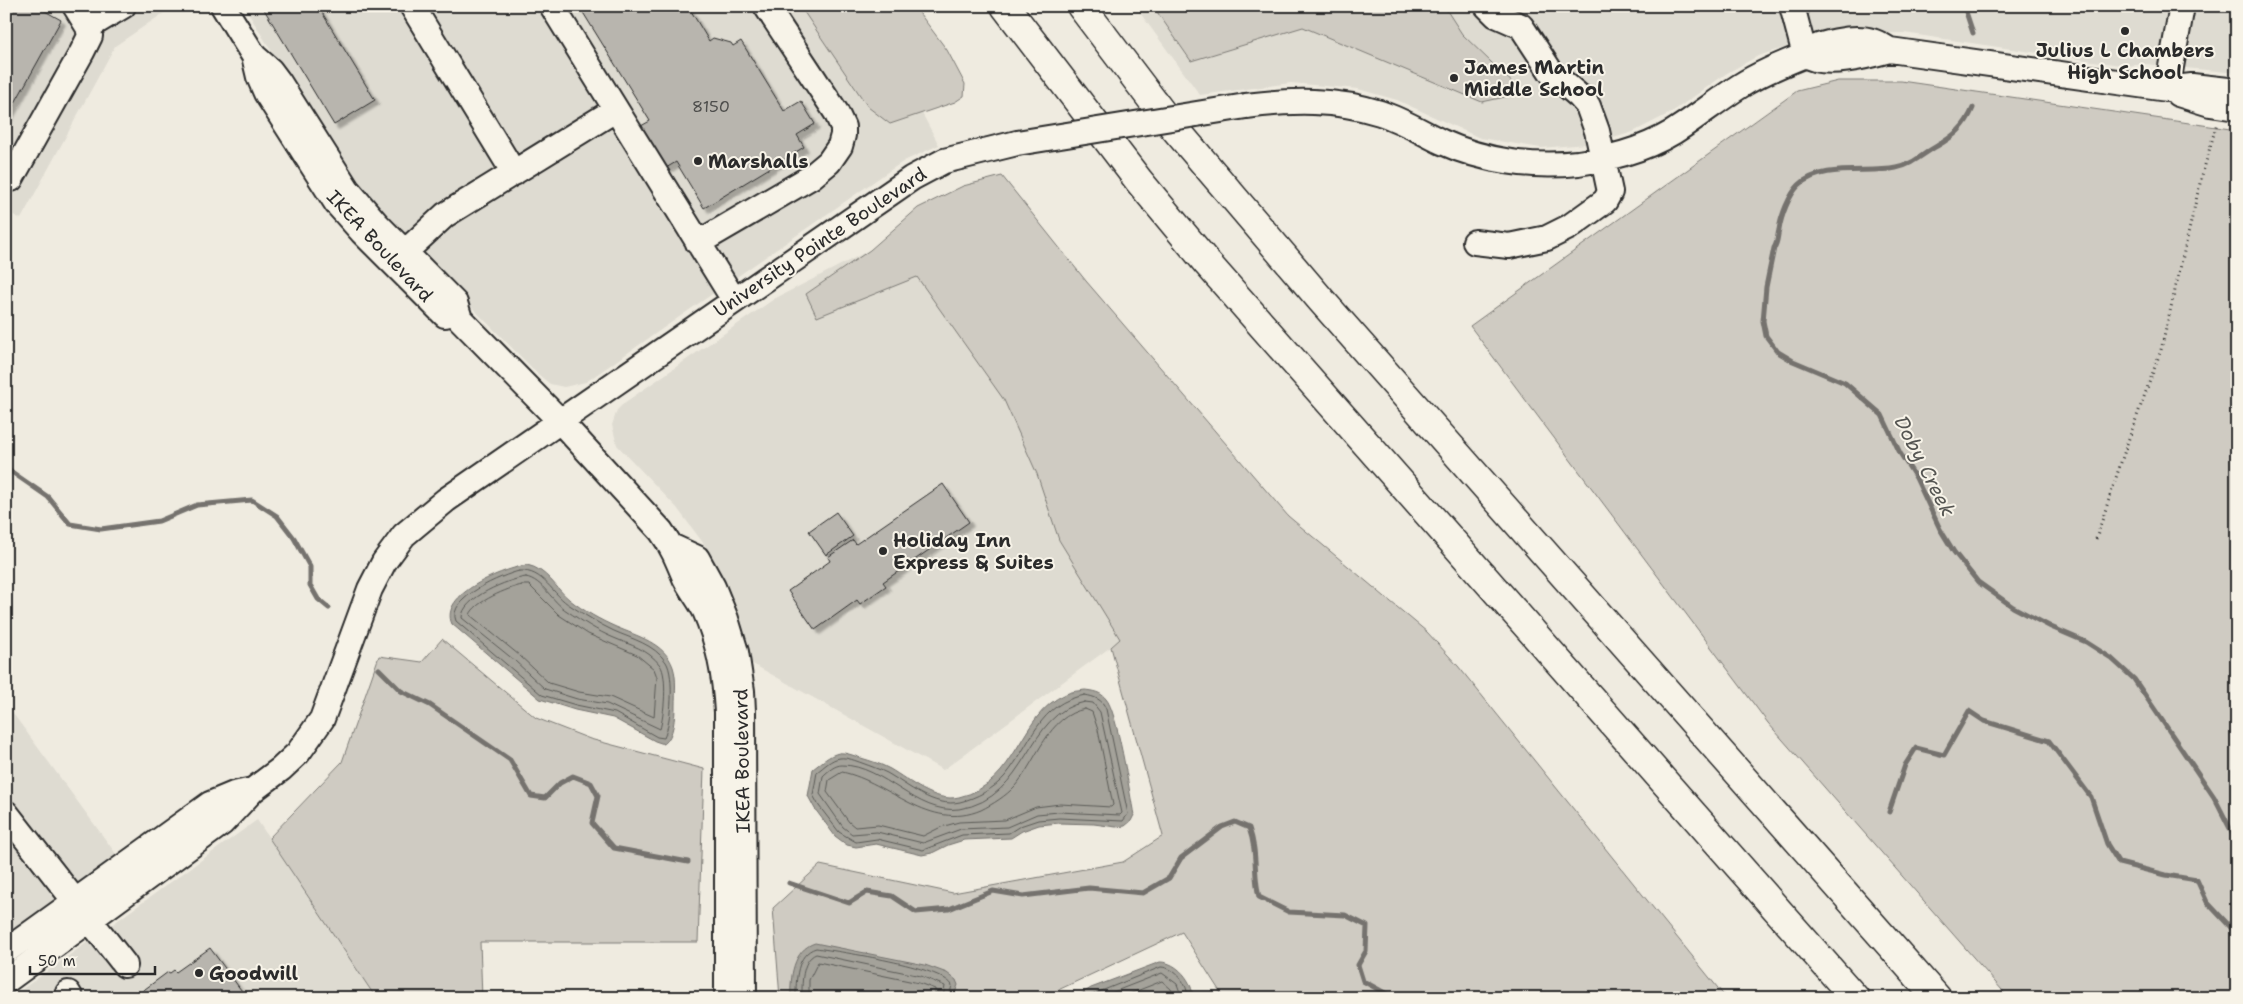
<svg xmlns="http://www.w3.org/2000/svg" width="2243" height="1004" viewBox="0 0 2243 1004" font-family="'Shantell Sans',sans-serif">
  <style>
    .built { fill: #dedbd1 }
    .green { fill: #cfcbc2; stroke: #7d7b76 }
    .water { fill: #a4a29a; stroke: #74726e }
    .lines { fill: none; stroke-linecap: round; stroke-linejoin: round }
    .shore { stroke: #5b5b57; stroke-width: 1 }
    .stream { stroke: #74726e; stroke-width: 5 }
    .building { fill: #b8b5ae; stroke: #2b2b2b; filter: url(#shadow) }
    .minor-casing { stroke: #2b2b2b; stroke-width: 28 }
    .highway-casing { stroke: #2b2b2b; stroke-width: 31 }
    .path { stroke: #2b2b2b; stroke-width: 3; stroke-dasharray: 1 4; stroke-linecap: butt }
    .minor { stroke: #f7f3e8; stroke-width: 24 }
    .highway { stroke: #f7f3e8; stroke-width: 28 }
    .minor-bridge-casing { stroke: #2b2b2b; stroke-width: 28; stroke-linecap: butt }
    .minor-bridge { stroke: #f7f3e8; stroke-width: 24 }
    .poi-dot { fill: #2b2b2b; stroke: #f7f3e8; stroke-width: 2 }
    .labels { text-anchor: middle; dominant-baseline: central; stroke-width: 4; stroke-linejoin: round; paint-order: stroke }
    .number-label { font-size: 16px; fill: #4e4e4c }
    .poi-label { font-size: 19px; font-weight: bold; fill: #2b2b2b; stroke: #f7f3e8; text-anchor: start }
    .street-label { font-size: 19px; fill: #2b2b2b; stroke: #f7f3e8 }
    .water-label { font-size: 20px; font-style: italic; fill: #555552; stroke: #f7f3e8 }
  </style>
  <defs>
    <filter id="shadow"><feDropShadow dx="4.5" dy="4.5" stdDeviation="1" flood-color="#0004"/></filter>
  </defs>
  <rect width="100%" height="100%" fill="#efebe0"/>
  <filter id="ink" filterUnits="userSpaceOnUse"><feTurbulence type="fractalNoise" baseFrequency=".02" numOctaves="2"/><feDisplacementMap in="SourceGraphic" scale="10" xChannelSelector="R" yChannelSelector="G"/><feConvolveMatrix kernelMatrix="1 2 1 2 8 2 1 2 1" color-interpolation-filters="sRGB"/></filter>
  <g filter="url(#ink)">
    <path class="built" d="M6,6H174L115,46L21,219L6,211Z
      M244,6H859L895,63L939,145L904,161L889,171L586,382L564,387L550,384L539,375L375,210L339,163Z
      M1135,6H2237V73L2145,64L2127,66L1904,33L1828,34L1758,56L1727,73L1672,112L1633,132L1597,143L1541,148L1480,138L1397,100L1358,89L1291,83L1200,95Z
      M1002,176L1086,281L1288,517L943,770L751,663L730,592L707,548L677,508L617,445L612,425L617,410L624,403L774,299L870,250L918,208L963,186Z
      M6,704L119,858L6,940Z
      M257,820L376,998H10Z"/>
    <path class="green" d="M800,6H914L947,50L965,84L964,96L955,102L890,124L868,107Z
      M1153,6H1444L1462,34L1523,93L1482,102L1303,27L1191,61Z
      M1838,81H1901L2237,130V998H2009L1768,723L1470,326L1797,91Z
      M1002,176L1086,281L1288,516L1427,632L1458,666L1726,998H1224L1182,932L1041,998H780L773,908L820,865L953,893L1123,862L1163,836L1111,647L1120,639L1059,540L1037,474L1004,400L917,277L817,317L806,294L870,250L918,208L963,186Z
      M442,639L536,718L590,739L704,769L698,942H480L482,998H376L269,838L342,762L379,656L422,662Z"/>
    <path class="water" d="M527,565C547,569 555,588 570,600C584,611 600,620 616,627C637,636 665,643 673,667C677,679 675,693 675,705C675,716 674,737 664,744L655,741L613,718L575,710L540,699L452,624C438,594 505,568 527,565Z
      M1085,690C1093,691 1101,692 1106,699C1117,710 1130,795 1134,815L1131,821L1125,826L1116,827L1094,824L1059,823L1039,825L1022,831L1011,838L964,840L948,845L932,853L922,855L876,844L856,847L847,845L835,836L815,809L808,796L813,769C821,763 829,755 839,753C845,752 855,756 861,758C871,761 881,764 890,769C909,780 935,803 959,797C1020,783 1017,715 1066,694C1072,691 1079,691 1085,690Z
      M815,943L925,965L947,973L956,980L958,985L953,998H791C790,977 793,950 815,943Z
      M1160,962C1177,962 1193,981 1193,998H1075L1091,988Z"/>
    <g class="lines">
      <path class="shore" d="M519,571C544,569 552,595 571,606C585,615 599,624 614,631C632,639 654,644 666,662C675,676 671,723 664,738L657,737L615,713L576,705L542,695L456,621C446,598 503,575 519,571Z
        M526,577C543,580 552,602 567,611C582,621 597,631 614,638C630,645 648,649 660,665C668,676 664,716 660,729L607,704L577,699L545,689L514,660L462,618C461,598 509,579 526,577Z
        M522,585H529L559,615L588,634L637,655L654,669L657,677L654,717L610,697L579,692L549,683L519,655L470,615C474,602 508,588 522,585Z
        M1085,695C1095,697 1102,699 1106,709L1128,814L1123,821L1059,818L1038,820L1020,826L1009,833L962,835L923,850L877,839L856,842L839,832L819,806L813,795L817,772C824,767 831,759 840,758C847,757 856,761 862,763C870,766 879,769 887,773C908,785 934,808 960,802C976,798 994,789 1005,776C1032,744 1038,703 1085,695Z
        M1085,702L1093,703L1100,712L1122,813L1120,815L1059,812L1037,814L1007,827L961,829L923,843L877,832L852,834L843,827L820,794L823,776C828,771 835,765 842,765C884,765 917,815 959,809C1030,798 1025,712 1085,702Z
        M1085,709L1092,712L1098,730L1113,805L1111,807L1060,804L1036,807L1005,820L959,822L941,827L923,836L878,825L855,827L849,822L827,792L829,780L842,772C890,782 929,832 981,810C993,804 1006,796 1015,786C1038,760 1047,716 1085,709Z
        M796,998C796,980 796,954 816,948C842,952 940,966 952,985L949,998
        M802,998C802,985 801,960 816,954L921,976L945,986L943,998
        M809,998V980L818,962L919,983L935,989V998
        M1084,998L1161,967C1176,968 1188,984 1188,998
        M1098,998L1162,973L1177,984L1182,998
        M1119,998L1162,981L1171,989L1174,998"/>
      <path class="stream" d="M1964,6L1973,33
        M1973,108C1965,127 1954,136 1937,146C1924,153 1912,165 1896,168C1868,174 1822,163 1799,185C1789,195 1781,216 1779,230C1777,237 1778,242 1774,248L1766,287L1763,321L1766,336L1778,352L1793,361L1845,383L1882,415L1900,453L1916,478L1940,529L1954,552L1978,582L2013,607L2051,627L2086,642L2111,658L2134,679L2214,797L2237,842
        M6,468L48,497L70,524L101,529L159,521L197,505L252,500L277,516L294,538L310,567V585L318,599L329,608
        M379,669L401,691L430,705L510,760L531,796L545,798L560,783L573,776L591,783L598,796L592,823L614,848L688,862
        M1889,812L1905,765L1916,748L1944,755L1969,711L1984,721L2049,741L2091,797L2107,844L2119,863L2166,875L2197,880L2207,902L2237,934
        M789,883L849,903L867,892L892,896L916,912L949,909L993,891L1023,896L1089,888L1143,893L1169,878L1181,858L1222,827L1235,822L1249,828C1258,853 1253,872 1259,897L1289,912L1345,915L1367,926L1366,951L1358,965L1363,981L1394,998"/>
    </g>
    <path class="building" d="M6,6H36L61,20L6,119Z
      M262,6H318L375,100L334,125Z
      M579,6H688L709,41L713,38L731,43L733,46L741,41L784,111L801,101L815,124L797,135L804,147L704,208L676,162L666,168L641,126L650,121Z
      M943,484L969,522L883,582L886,586L860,604L857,600L815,630L788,591L830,561L828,557L853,540L856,544Z
      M836,512L853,536L826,555L809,531Z
      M210,948L247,998H142L144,996L141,992L168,972L170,973L174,970L176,972Z"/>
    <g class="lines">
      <defs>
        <path id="minor" d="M75,6L88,27L123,6
          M223,6L254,56L270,70L279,82L347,189L377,224L455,303L460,319L560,421L661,531C672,546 678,561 685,578C691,590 699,599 705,611C719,643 725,678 727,712V998
          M412,6L514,173
          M552,6L734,300
          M1792,6L1805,55
          M1890,50L2167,89L2192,86L2237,91
          M255,60L259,77L266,93L337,204L362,232L445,315
          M2167,89L2182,6
          M2178,94L2210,104L2237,108
          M1246,106C1291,100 1336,99 1380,113C1402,120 1421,132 1442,142C1484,161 1532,168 1578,163C1615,158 1653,147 1684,125C1703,112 1721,98 1740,86C1760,73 1783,64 1805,55C1815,42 1856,36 1872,41C1879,43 1884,47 1890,50C1868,56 1825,68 1805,55
          M6,176L11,179L82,52L90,36L88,27
          M1475,242L1509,246L1547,238L1569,227L1605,201L1610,192L1597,131L1588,106L1579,96L1551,72L1521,26L1496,15L1487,6
          M698,243L811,177L829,162L840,146L843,135V127L836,112L766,6
          M405,252L445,215L615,110
          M673,547L697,558L713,587L726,619L736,652L742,691L743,711L744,998
          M6,813L125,965
          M6,951L210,804L234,794L253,790
          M6,981L222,823L253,790L281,769L298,753L322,719L370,589L384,562L404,535L446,500L912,178L944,161L1017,143
          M68,993L71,998"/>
        <path id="highway" d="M1005,6L1139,181L1207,263L1855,998
          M1081,6L1165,117L1321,300L1937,998"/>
      </defs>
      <use href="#minor" class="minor-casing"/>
      <use href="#highway" class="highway-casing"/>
      <path class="path" d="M2096,539L2128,441L2161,350L2201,179L2217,123"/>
      <use href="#minor" class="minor"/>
      <use href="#highway" class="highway"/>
      <defs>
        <path id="minor-bridge" d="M1017,143L1246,106"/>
      </defs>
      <use href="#minor-bridge" class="minor-bridge-casing"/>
      <use href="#minor-bridge" class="minor-bridge"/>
    </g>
  </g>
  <g class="poi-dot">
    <circle cx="2125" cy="31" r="5"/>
    <circle cx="1454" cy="78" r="5"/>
    <circle cx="698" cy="161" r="5"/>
    <circle cx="883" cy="551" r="5"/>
    <circle cx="199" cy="973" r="5"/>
  </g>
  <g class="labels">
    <g class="number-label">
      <text x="711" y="106">8150</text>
    </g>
    <g class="poi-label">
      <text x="2125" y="50" text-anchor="middle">Julius L Chambers<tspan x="2125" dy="22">High School</tspan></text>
      <text x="1464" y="67">James Martin<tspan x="1464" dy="22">Middle School</tspan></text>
      <text x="708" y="161">Marshalls</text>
      <text x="893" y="540">Holiday Inn<tspan x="893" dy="22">Express &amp; Suites</tspan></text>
      <text x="209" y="973">Goodwill</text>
    </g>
    <g class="street-label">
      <text transform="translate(820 242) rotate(-34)">University Pointe Boulevard</text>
      <text transform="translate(380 246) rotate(47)">IKEA Boulevard</text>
      <text transform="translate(742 761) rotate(-91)">IKEA Boulevard</text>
    </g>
    <g class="water-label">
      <text transform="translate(1925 466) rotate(63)">Doby Creek</text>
    </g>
  </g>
  <rect width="2243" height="1004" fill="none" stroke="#f7f3e8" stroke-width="25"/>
  <rect x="12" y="12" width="2218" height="979" fill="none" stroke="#2b2b2b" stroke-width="2" filter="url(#ink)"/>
  <path d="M30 966v8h125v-8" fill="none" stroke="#2b2b2b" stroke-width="2.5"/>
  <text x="38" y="966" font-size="15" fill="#2b2b2b" stroke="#f7f3e8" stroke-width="4" paint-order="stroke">50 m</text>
</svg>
